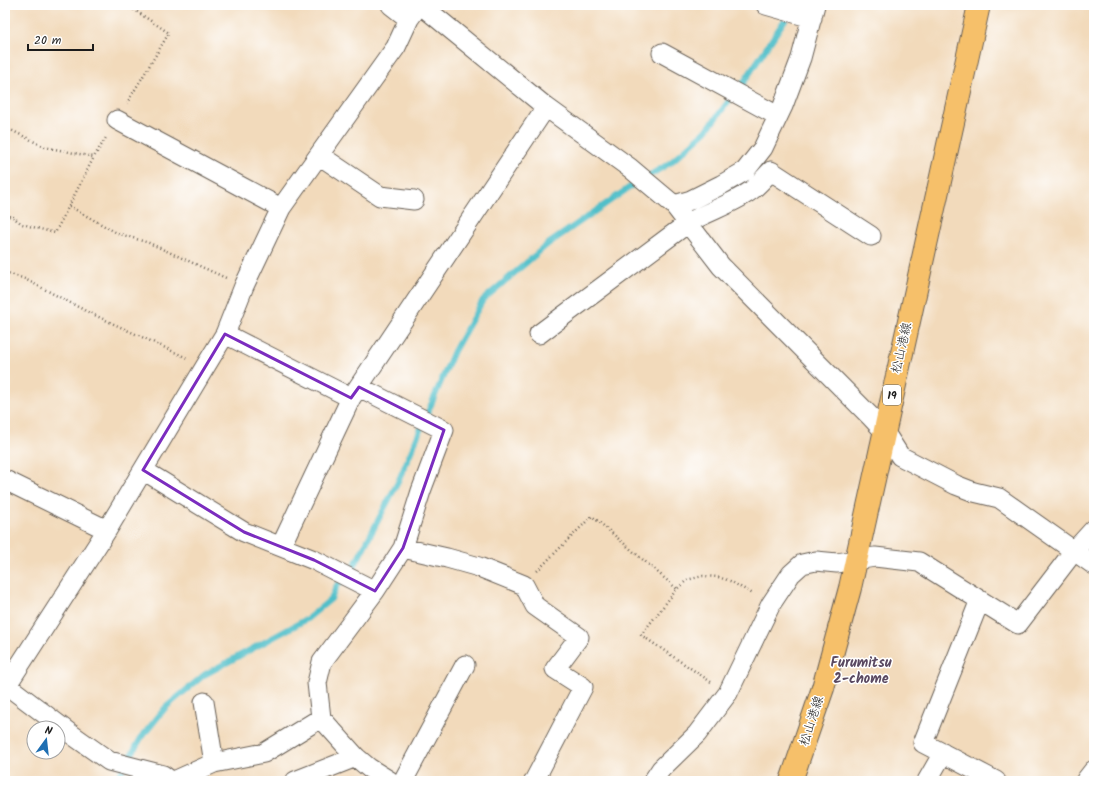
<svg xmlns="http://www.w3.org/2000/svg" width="1099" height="786" viewBox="0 0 1099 786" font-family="Kalam,'Klee One',sans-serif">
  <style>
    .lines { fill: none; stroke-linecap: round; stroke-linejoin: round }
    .stream { stroke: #51bfc9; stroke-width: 6 }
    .minor-casing { stroke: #675e54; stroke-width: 21 }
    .tertiary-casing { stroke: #675e54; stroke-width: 24 }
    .primary-casing { stroke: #675e54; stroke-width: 24 }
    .path { stroke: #675e54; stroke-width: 2.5; stroke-dasharray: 1 3; stroke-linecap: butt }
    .minor { stroke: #fff; stroke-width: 19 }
    .tertiary { stroke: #fff; stroke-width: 22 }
    .primary { stroke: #f6c06b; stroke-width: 22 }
    .marked { fill: none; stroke: #7b2cbf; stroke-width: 3; stroke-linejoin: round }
    .labels { text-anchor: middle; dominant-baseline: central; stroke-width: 3; stroke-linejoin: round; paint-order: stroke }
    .shield { fill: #fff; stroke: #606060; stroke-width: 1 }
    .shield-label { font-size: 12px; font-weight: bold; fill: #1c1c1c }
    .street-label { font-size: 13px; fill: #1c1c1c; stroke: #fff }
    .neighbourhood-label { font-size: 14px; font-weight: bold; fill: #5a4961; stroke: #fff }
  </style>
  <rect width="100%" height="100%" fill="#fff"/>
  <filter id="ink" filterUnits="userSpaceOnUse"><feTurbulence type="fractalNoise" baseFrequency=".025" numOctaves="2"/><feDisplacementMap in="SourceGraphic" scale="8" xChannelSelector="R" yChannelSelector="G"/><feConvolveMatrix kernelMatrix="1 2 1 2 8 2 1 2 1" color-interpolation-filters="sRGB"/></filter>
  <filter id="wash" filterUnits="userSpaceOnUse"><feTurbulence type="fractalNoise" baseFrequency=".012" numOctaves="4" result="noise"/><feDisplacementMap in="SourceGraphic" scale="16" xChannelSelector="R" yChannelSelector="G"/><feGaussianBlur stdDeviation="0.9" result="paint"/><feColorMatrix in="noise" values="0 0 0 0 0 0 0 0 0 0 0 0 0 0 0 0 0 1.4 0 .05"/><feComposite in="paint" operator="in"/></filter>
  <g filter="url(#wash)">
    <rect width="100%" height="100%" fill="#f2dabb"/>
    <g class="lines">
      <path class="stream" d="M116,781L141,738L166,707L204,675L307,619L331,599L337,585L348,578L398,482L454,351L483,300L548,244L633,185L670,163L706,131L734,94V92L738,91L788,15"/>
    </g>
  </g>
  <g filter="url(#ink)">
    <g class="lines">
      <defs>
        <path id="minor" d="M391,5L409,19
          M421,5L546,107L630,168L674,205L721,266L871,417L884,431L900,456L956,485L974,492L999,498L1094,565
          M766,5L812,18
          M662,53L778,116
          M117,120L281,208
          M319,155L380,196L414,200
          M674,205L691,200L721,185L745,171L763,148L783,106L801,58L815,5
          M225,334L351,398
          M539,334L688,223C708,211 736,203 753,189C759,184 765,177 771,171L871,236
          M359,387L444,430L421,491L403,548L375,591L322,662L317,683L321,718L356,757L369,768L390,781
          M143,470L244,532L314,560L375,591
          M5,480L107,530
          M281,546L351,398L546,107
          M403,548L447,558L479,567L524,585L535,606L579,637L555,669L583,687L534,781
          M980,600L923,743L996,781
          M5,684L71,734L109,761L163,775L171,781
          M5,688L107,530L205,367L225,334L244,286L281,208L396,47L409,19L419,5
          M204,702L214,763
          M174,781L214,763L264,753L321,718
          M295,781L356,757
          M403,781L465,665
          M653,781L661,769L697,734L728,693L771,604L791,574L802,564L816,561L837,563L875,557L919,562L1018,624L1074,551L1094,529
          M927,781L943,753"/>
        <path id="tertiary" d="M1087,781L1094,772"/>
        <path id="primary" d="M791,781L823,688L850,588L979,5"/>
      </defs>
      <use href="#minor" class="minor-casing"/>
      <use href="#tertiary" class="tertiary-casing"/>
      <use href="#primary" class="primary-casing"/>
      <path class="path" d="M127,5L169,33L127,103
        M5,127L45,147L94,157L107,136
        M69,206L117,233L149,243L226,278
        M5,215L13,217L22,224L55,233L94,157
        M5,272L25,279L86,311L187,358
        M537,571L592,516L677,589
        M711,682L641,635L677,589L687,580L703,576L718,577L730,581L753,594"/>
      <use href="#minor" class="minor"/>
      <use href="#tertiary" class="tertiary"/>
      <use href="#primary" class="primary"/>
    </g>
  </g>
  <path class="marked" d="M225,334L351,398L359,387L444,430L403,548L375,591L314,560L244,532L143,470Z"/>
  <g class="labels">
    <rect class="shield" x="883" y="385" width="18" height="20" rx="3"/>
    <g class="shield-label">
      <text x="892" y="395">19</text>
    </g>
    <g class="street-label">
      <text transform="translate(902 348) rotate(-77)">松山港線</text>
      <text transform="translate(812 721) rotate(-72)">松山港線</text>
    </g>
    <g class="neighbourhood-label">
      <text x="861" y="663">Furumitsu<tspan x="861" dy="16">2-chome</tspan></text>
    </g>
  </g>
  <rect width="1099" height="786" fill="none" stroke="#fff" stroke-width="20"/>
  <g transform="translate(46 740) rotate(15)"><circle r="19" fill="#ffffff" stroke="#a4a4a4"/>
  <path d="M0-3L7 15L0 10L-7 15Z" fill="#1f6fb2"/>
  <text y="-6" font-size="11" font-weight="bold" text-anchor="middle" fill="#1c1c1c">N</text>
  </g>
  <path d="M28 44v6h65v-6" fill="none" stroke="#1c1c1c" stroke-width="2"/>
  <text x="34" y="44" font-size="12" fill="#1c1c1c" stroke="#ffffff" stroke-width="3" paint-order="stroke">20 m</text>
</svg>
